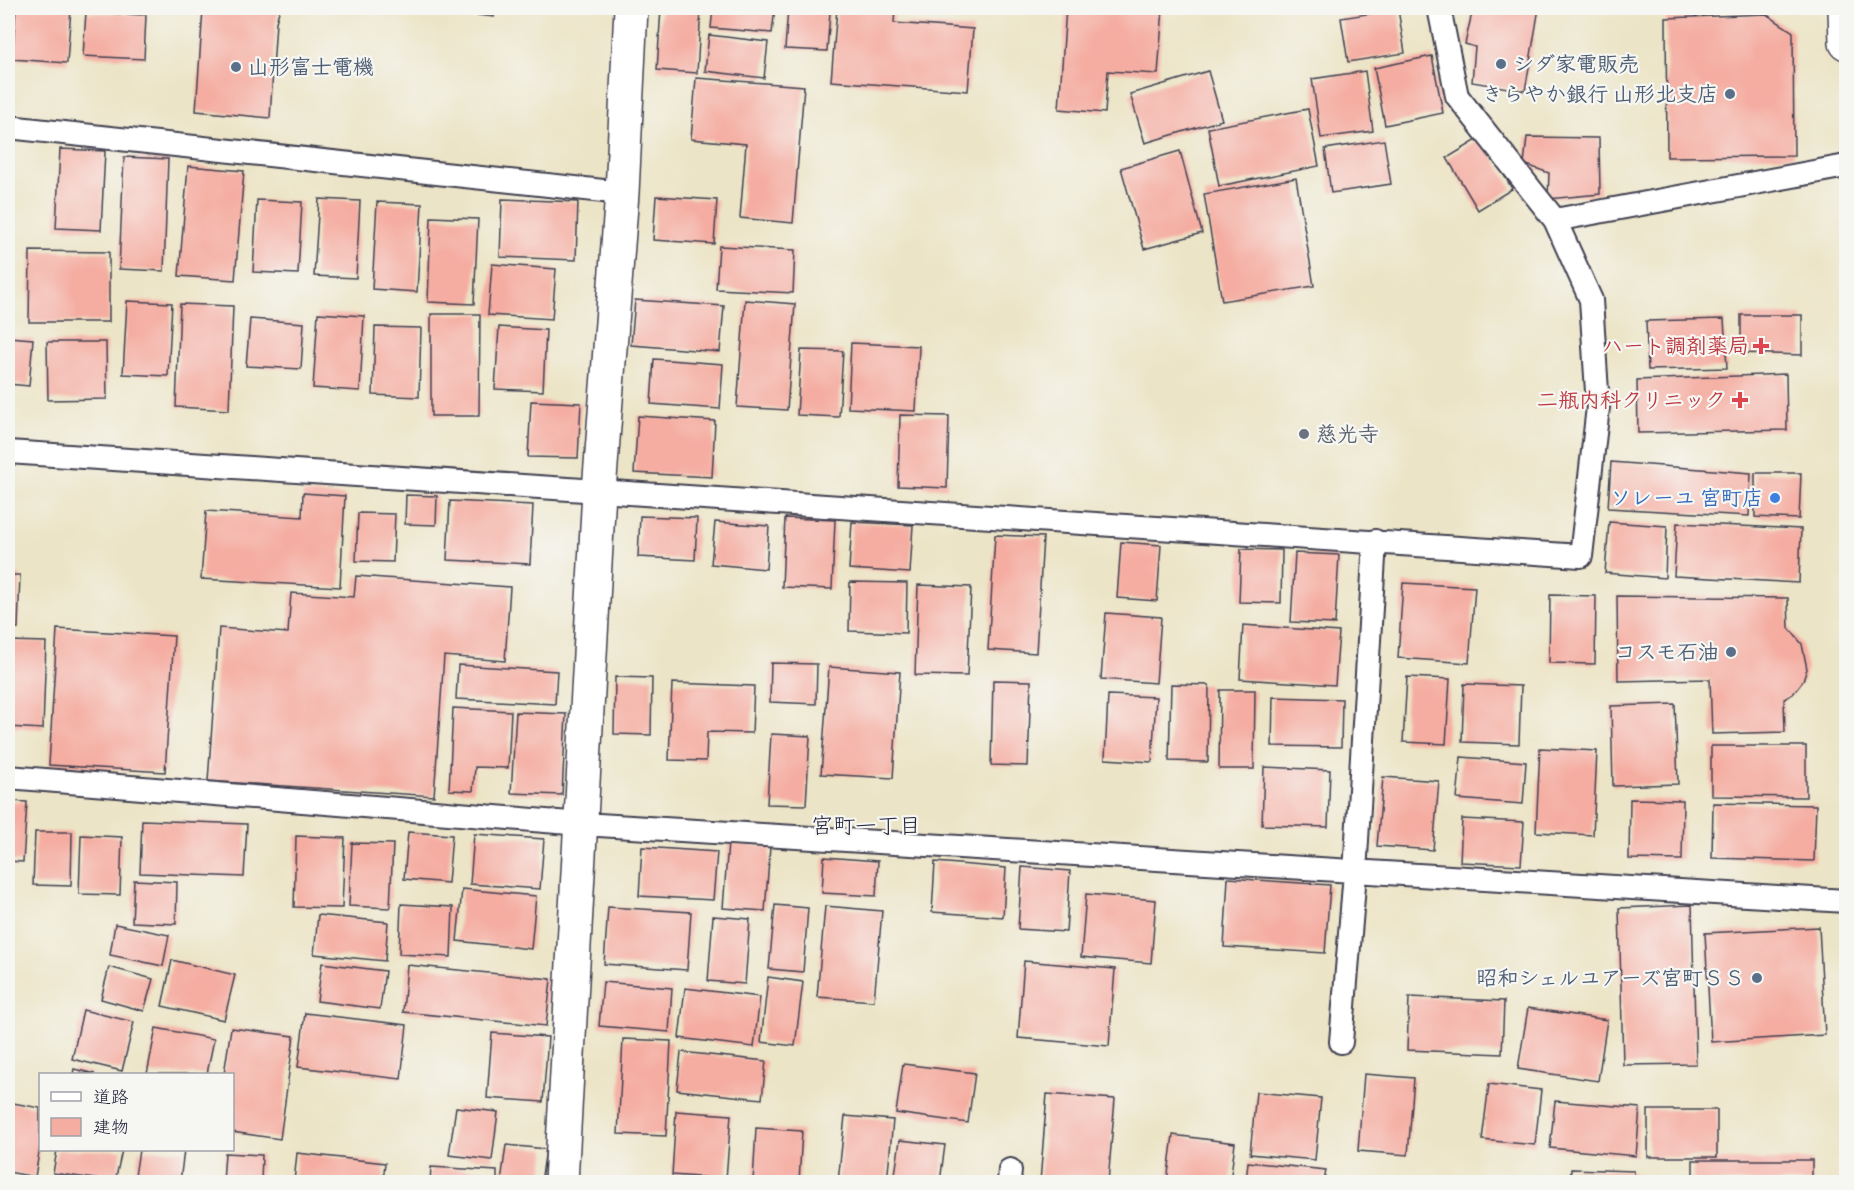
<svg xmlns="http://www.w3.org/2000/svg" width="1854" height="1190" viewBox="0 0 1854 1190" font-family="Caveat,'Klee One',sans-serif">
  <style>
    .building { fill: #f5ada2 }
    .lines { fill: none; stroke-linecap: round; stroke-linejoin: round }
    .service-casing { stroke: #403f50; stroke-width: 26 }
    .minor-casing { stroke: #403f50; stroke-width: 36 }
    .primary-casing { stroke: #403f50; stroke-width: 36 }
    .service { stroke: #fff; stroke-width: 22 }
    .minor { stroke: #fff; stroke-width: 33 }
    .primary { stroke: #fff; stroke-width: 33 }
    .service-dot { fill: #5c6f8a; stroke: #f6f6f2; stroke-width: 2 }
    .health-dot { fill: #e0444e; stroke: #f6f6f2; stroke-width: 2 }
    .worship-dot { fill: #6b7280; stroke: #f6f6f2; stroke-width: 2 }
    .shop-dot { fill: #3f7fe0; stroke: #f6f6f2; stroke-width: 2 }
    .labels { text-anchor: middle; dominant-baseline: central; stroke-width: 4.5; stroke-linejoin: round; paint-order: stroke }
    .service-label { font-size: 21px; font-weight: bold; fill: #4e5e75; stroke: #f6f6f2; text-anchor: end }
    .health-label { font-size: 21px; font-weight: bold; fill: #be3a42; stroke: #f6f6f2; text-anchor: end }
    .worship-label { font-size: 21px; font-weight: bold; fill: #5b616d; stroke: #f6f6f2; text-anchor: start }
    .shop-label { font-size: 21px; font-weight: bold; fill: #366cbe; stroke: #f6f6f2; text-anchor: end }
    .neighbourhood-label { font-size: 22px; fill: #22223b; stroke: #f6f6f2 }
  </style>
  <rect width="100%" height="100%" fill="#f6f6f2"/>
  <filter id="ink" filterUnits="userSpaceOnUse"><feTurbulence type="fractalNoise" baseFrequency=".0167" numOctaves="2"/><feDisplacementMap in="SourceGraphic" scale="12" xChannelSelector="R" yChannelSelector="G"/><feConvolveMatrix kernelMatrix="1 2 1 2 8 2 1 2 1" color-interpolation-filters="sRGB"/></filter>
  <filter id="wash" filterUnits="userSpaceOnUse"><feTurbulence type="fractalNoise" baseFrequency=".008" numOctaves="4" result="noise"/><feDisplacementMap in="SourceGraphic" scale="24" xChannelSelector="R" yChannelSelector="G"/><feGaussianBlur stdDeviation="1.35" result="paint"/><feColorMatrix in="noise" values="0 0 0 0 0 0 0 0 0 0 0 0 0 0 0 0 0 1.4 0 .05"/><feComposite in="paint" operator="in"/></filter>
  <g filter="url(#wash)">
    <rect width="100%" height="100%" fill="#ece4c6"/>
    <g id="blocks">
      <path class="building" d="M16,8H71L67,63L12,59Z
        M221,8H280L276,22L270,118L196,111L203,9L221,10Z
        M413,8H494V17Z
        M661,8H701L697,73L657,70Z
        M713,8H775L772,33L711,28Z
        M788,8L830,12L827,51L785,49Z
        M837,8H895L894,23L973,29L968,91L831,81Z
        M1066,8H1163L1158,74L1108,71L1105,113L1059,109Z
        M1473,8H1539L1525,91L1472,82L1475,47L1465,44Z
        M1398,9L1405,53L1348,62L1341,18Z
        M86,12L146,15L144,59L83,56Z
        M1766,14L1793,32L1794,156L1667,157L1666,18Z
        M709,35L768,42L764,78L705,71Z
        M1432,56L1443,113L1385,125L1374,68Z
        M1208,71L1222,120L1145,143L1130,94Z
        M1365,71L1373,131L1321,138L1312,79Z
        M696,78L804,86L793,223L740,218L746,144L691,139Z
        M1308,109L1319,166L1219,186L1208,128Z
        M1482,137L1512,189L1478,210L1447,158Z
        M1527,137L1599,138L1600,194L1548,199L1549,173L1524,164Z
        M1384,140L1391,184L1331,193L1325,149Z
        M60,149L105,151L101,230L56,228Z
        M1180,151L1202,233L1144,249L1121,168Z
        M124,157L168,159L164,271L119,269Z
        M188,166L244,171L235,280L179,276Z
        M1296,178L1314,286L1222,301L1204,194Z
        M656,196L717,200L714,244L653,240Z
        M319,199L360,201L356,278L314,276Z
        M502,199L578,202L576,260L500,257Z
        M257,200L302,202L298,274L253,272Z
        M377,202L422,204L417,292L372,289Z
        M431,217L478,219L474,304L428,302Z
        M719,246L795,250L793,293L716,289Z
        M30,251L109,252V322H29Z
        M492,264L556,269L552,319L488,315Z
        M635,300L724,306L720,352L631,345Z
        M745,300L795,304L787,410L737,407Z
        M127,301L172,303L168,376L123,374Z
        M180,304L233,306L229,410L176,407Z
        M318,313L364,316L360,391L313,388Z
        M431,314H480L479,416H431Z
        M1741,315H1802V355L1741,353Z
        M250,319L304,323L301,369L246,366Z
        M1724,319L1727,368L1648,370L1646,321Z
        M375,327L421,328L419,397L373,395Z
        M499,327L546,330L543,391L495,389Z
        M8,337L33,339L29,386L8,384Z
        M47,342H106L107,399L48,400Z
        M851,343L919,346L916,411L848,408Z
        M801,350L843,351L839,417L797,415Z
        M654,359L723,364L720,409L651,404Z
        M1786,374L1787,430L1638,433L1637,380Z
        M531,401L581,403L578,458L528,457Z
        M900,415L949,416L947,488L898,486Z
        M638,416L715,421L712,477L634,473Z
        M1611,462L1751,473L1749,516L1608,508Z
        M1755,473H1801L1799,519L1755,517Z
        M303,493L345,496L340,587L201,579L206,511L302,517Z
        M406,495L437,496L436,525L405,524Z
        M450,501L533,505L530,564L447,560Z
        M358,513L395,514L393,562L356,561Z
        M640,516L697,518L695,560L638,557Z
        M785,518L835,520L832,589L782,587Z
        M715,522L769,526L766,569L711,564Z
        M852,522L913,525L910,573L849,569Z
        M1609,522L1667,526L1665,578L1605,573Z
        M1677,523L1801,529L1799,583L1674,576Z
        M995,535L1043,537L1036,653L988,650Z
        M1121,542L1161,545L1157,601L1117,598Z
        M1241,549L1282,550L1281,603L1239,602Z
        M1295,553L1339,555L1335,624L1291,622Z
        M8,575H20L18,628H8Z
        M356,576L510,587L505,661L444,656L434,796L208,781L219,628L288,633L291,593L354,597Z
        M850,582L907,583L906,633L849,631Z
        M1403,583L1475,587L1469,663L1398,658Z
        M918,585L971,587L967,676L915,675Z
        M1550,595L1596,596L1595,664L1549,663Z
        M1617,596L1788,598L1789,628L1802,644L1807,669L1803,681L1793,694L1784,699L1785,732L1712,734L1710,679L1618,681Z
        M1106,613L1161,617L1156,683L1101,679Z
        M1243,625L1339,632L1335,685L1240,679Z
        M57,629L174,636L165,772L49,765Z
        M8,641L46,642L43,729L8,727Z
        M771,663L817,664L816,704L770,702Z
        M458,665L557,671L555,704L456,699Z
        M829,667L900,672L893,778L821,774Z
        M615,677L652,678L651,735L614,734Z
        M1407,677L1450,679L1446,744L1403,742Z
        M993,680L1031,681L1028,766L991,765Z
        M672,683L754,686L752,733L707,732L706,761L669,760Z
        M1171,684L1209,685L1208,762L1169,761Z
        M1464,684L1521,686L1519,744L1462,742Z
        M1220,690H1255L1254,769H1219Z
        M1108,695L1156,697L1152,762L1105,759Z
        M1273,697L1342,699L1341,747L1272,746Z
        M1675,704L1678,784L1613,786L1611,706Z
        M453,708L511,711L508,768L475,767L473,791L449,790Z
        M516,712L566,714L562,795L511,793Z
        M771,734L810,736L806,805L767,804Z
        M1711,746H1806V797L1711,796Z
        M1540,748L1597,751L1593,835L1536,832Z
        M1461,757L1526,762L1523,804L1457,799Z
        M1264,767L1330,770L1328,827L1262,825Z
        M1383,777L1439,781L1433,850L1377,846Z
        M1630,799L1683,800L1682,860L1629,859Z
        M8,801L27,802L23,862L8,861Z
        M1713,803L1816,805L1814,861L1712,858Z
        M1462,819L1524,822L1521,865L1460,862Z
        M142,820L247,824L244,877L140,873Z
        M35,832H72L71,886L33,885Z
        M408,832L452,835L448,883L404,879Z
        M474,834L544,839L540,889L470,884Z
        M81,835L122,837L120,895L79,894Z
        M296,836L345,838L342,908L294,907Z
        M352,843L393,844L390,908L349,906Z
        M728,843L770,847L765,911L723,908Z
        M642,847L717,852L713,900L639,896Z
        M824,857L878,861L876,896L822,893Z
        M935,862L1006,868L1003,917L932,912Z
        M1022,867L1070,871L1066,932L1018,929Z
        M1228,878L1330,885L1325,953L1224,947Z
        M134,880L177,882L176,924L132,922Z
        M462,889L536,896L531,949L457,941Z
        M1086,894L1156,900L1151,963L1081,957Z
        M401,904L453,907L451,957L399,954Z
        M775,905L808,908L803,972L769,969Z
        M1692,905L1696,1064L1623,1065L1619,908Z
        M825,906L882,911L874,1001L817,997Z
        M608,907L691,912L687,970L604,964Z
        M318,915L388,922L385,961L314,954Z
        M713,916L750,919L745,984L708,981Z
        M115,924L169,935L163,966L110,955Z
        M1819,927L1825,1035L1711,1042L1705,933Z
        M172,960L235,975L224,1020L162,1006Z
        M1024,961L1115,969L1109,1046L1018,1038Z
        M322,963L385,971L380,1009L317,1001Z
        M407,965L551,979L546,1026L403,1012Z
        M109,967L153,979L144,1011L101,999Z
        M768,977L803,982L795,1046L761,1042Z
        M603,982L672,988L669,1032L599,1026Z
        M685,988L760,997L754,1047L679,1038Z
        M1409,997L1504,1001L1502,1054L1407,1050Z
        M1528,1008L1607,1020L1598,1081L1518,1069Z
        M83,1010L134,1022L122,1071L72,1059Z
        M305,1013L407,1025L401,1079L298,1067Z
        M156,1028L214,1039L207,1074H147Z
        M231,1028L294,1036L280,1139L232,1132V1074H224Z
        M492,1033L548,1037L543,1102L487,1098Z
        M623,1039L671,1041L666,1136L618,1134Z
        M681,1052L766,1061L762,1099L677,1090Z
        M903,1064L975,1073L968,1123L896,1113Z
        M74,1069L95,1074H73Z
        M1364,1074L1414,1078L1408,1155L1358,1151Z
        M1489,1084L1541,1090L1535,1145L1482,1140Z
        M1256,1092L1321,1098L1315,1160L1250,1154Z
        M1047,1094L1115,1099L1108,1182H1040Z
        M1555,1101L1640,1108L1636,1156L1550,1148Z
        M8,1102L40,1108V1146L35,1177L8,1172Z
        M456,1107L498,1112L492,1160L449,1155Z
        M1648,1110H1717V1157H1648Z
        M676,1111L731,1115L726,1179L672,1175Z
        M845,1116L893,1120L887,1182H838Z
        M756,1128L802,1131L799,1182H753Z
        M1173,1135L1235,1143L1230,1182H1167Z
        M900,1140L945,1145L940,1182H894Z
        M506,1145L546,1149L541,1182H501Z
        M57,1150H122L115,1182L53,1173Z
        M139,1150H184L180,1182L135,1176Z
        M225,1153L262,1155L261,1182H223Z
        M297,1153L385,1163L383,1182H294Z
        M1693,1160H1812V1182H1693Z
        M1248,1162L1326,1170L1324,1182H1246Z
        M431,1167L497,1171V1182H430Z
        M1571,1169L1634,1171V1182H1570Z"/>
    </g>
  </g>
  <g filter="url(#ink)">
    <use href="#blocks" fill-opacity="0" stroke="#403f50" stroke-width="1.5"/>
    <g class="lines">
      <defs>
        <path id="service" d="M8,127L622,193
          M1555,220L1846,166
          M8,452L1581,556L1598,407L1591,300L1555,220L1457,96L1439,8
          M8,777L582,824L1846,901
          M1341,1042L1355,873L1375,541
          M1009,1182L1010,1170"/>
        <path id="minor" d="M561,1182L599,491L622,193L631,8"/>
        <path id="primary" d="M1845,8L1846,43"/>
      </defs>
      <use href="#service" class="service-casing"/>
      <use href="#minor" class="minor-casing"/>
      <use href="#primary" class="primary-casing"/>
      <use href="#service" class="service"/>
      <use href="#minor" class="minor"/>
      <use href="#primary" class="primary"/>
    </g>
  </g>
  <g class="service-dot">
    <circle cx="1501" cy="64" r="6"/>
    <circle cx="236" cy="67" r="6"/>
    <circle cx="1730" cy="94" r="6"/>
    <circle cx="1731" cy="652" r="6"/>
    <circle cx="1757" cy="978" r="6"/>
  </g>
  <g class="health-dot">
    <path d="M1758 337h6v6h6v6h-6v6h-6v-6h-6v-6h6z"/>
    <path d="M1737 391h6v6h6v6h-6v6h-6v-6h-6v-6h6z"/>
  </g>
  <circle class="worship-dot" cx="1304" cy="434" r="6"/>
  <circle class="shop-dot" cx="1775" cy="498" r="6"/>
  <g class="labels">
    <g class="service-label">
      <text x="1513" y="64" text-anchor="start">シダ家電販売</text>
      <text x="248" y="67" text-anchor="start">山形富士電機</text>
      <text x="1718" y="94">きらやか銀行 山形北支店</text>
      <text x="1719" y="652">コスモ石油</text>
      <text x="1745" y="978">昭和シェルユアーズ宮町ＳＳ</text>
    </g>
    <g class="health-label">
      <text x="1749" y="346">ハート調剤薬局</text>
      <text x="1726" y="400">二瓶内科クリニック</text>
    </g>
    <g class="worship-label">
      <text x="1316" y="434">慈光寺</text>
    </g>
    <g class="shop-label">
      <text x="1763" y="498">ソレーユ 宮町店</text>
    </g>
    <g class="neighbourhood-label">
      <text x="866" y="826">宮町一丁目</text>
    </g>
  </g>
  <rect width="1854" height="1190" fill="none" stroke="#f6f6f2" stroke-width="30"/>
  <rect x="39" y="1073" width="195" height="78" fill="#f6f6f2" stroke="#a1a1a9" stroke-width="1.5"/>
  <rect x="51" y="1092" width="30" height="9" fill="#ffffff" stroke="#a1a1a9" stroke-width="1.5"/>
  <text x="93" y="1103" font-size="18" fill="#22223b">道路</text>
  <rect x="51" y="1118" width="30" height="18" fill="#f5ada2" stroke="#a1a1a9" stroke-width="1.5"/>
  <text x="93" y="1133" font-size="18" fill="#22223b">建物</text>
</svg>
